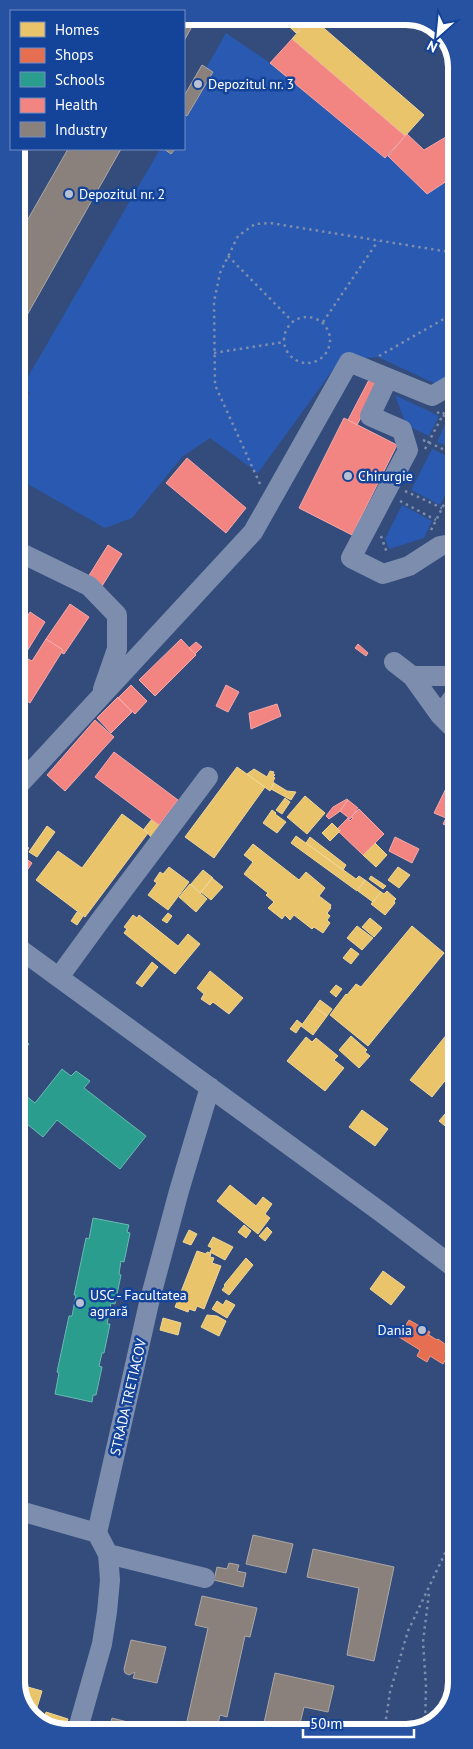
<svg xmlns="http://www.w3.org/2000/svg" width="473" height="1749" viewBox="0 0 473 1749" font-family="'PT Sans',sans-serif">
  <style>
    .green { fill: #2959b0 }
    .homes { fill: #e9c46a; stroke: #f0d697 }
    .shops { fill: #e76f51; stroke: #ee9a85 }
    .schools { fill: #2a9d8f; stroke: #6abab1 }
    .health { fill: #f28482; stroke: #f6a9a8 }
    .industry { fill: #8a817c; stroke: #ada7a3 }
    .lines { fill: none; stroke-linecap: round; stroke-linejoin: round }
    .path { stroke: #7d8dad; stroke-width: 2.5; stroke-dasharray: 2.5 4; stroke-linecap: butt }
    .minor { stroke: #7d8dad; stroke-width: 20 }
    .poi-dot { fill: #b8c0d1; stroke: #14439a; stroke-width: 2 }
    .labels { text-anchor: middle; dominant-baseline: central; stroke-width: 5; stroke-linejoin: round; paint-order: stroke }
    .poi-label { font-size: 14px; fill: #fff; stroke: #14439a; text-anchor: start }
    .street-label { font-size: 14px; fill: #fff; stroke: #14439a }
    .rim { fill: none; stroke: #fff; stroke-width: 6 }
  </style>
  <rect width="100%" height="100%" fill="#334c7b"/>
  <path class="green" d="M226,33L270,63L385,158L388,156L427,194L456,175V375L438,385L378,357L340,360L258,473L210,438L183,456L132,518L105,528L17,478L16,412L30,393L22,387L160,149H164L171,154L175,149H184V114L188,115L213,72L206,68Z
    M395,395L439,416L429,436L406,425Z
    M446,422L456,426V450L437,442Z
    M432,449L456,460V473L440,505L411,490Z
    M402,505L432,521L424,538L389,549L385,539Z"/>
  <path class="homes" d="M278,16L310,17H311L296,33Z
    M311,17L424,115L405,136L292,39Z
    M237,767L265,787L214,858L185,837Z
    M254,769L267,777L270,771L274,772L273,774L275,775L273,777L275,778L273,781L274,783L270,791L247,774Z
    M274,783L287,791L296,792L291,800L271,789Z
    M305,796L325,813L307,834L287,817Z
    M285,798L290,802L282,814L276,810Z
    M272,810L276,813L275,814L286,822L277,833L263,823Z
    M122,814L148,833L85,917L36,880L58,851L82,868Z
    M152,819L159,825L161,823L151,837L144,829Z
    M332,823L340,831L330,841L322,833Z
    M47,826L55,832L37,857L29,852Z
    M296,836L356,879L359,876L365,880L357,891L291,843Z
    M310,837L346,865L343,870L306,843Z
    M375,843L387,855L376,867L363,855Z
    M253,844L299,880L306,872L325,888L319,896L331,905L330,907L331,908L327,913L330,916L327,920L330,923L323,933L314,927L312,929L294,915L290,920L285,915L282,919L268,908L274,902L266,895L268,893L244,874L253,862L244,855Z
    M169,867L189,882L168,910L148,895L157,883L154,881L160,872L163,874Z
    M398,867L410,875L399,888L388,880Z
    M203,870L213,878L200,893L191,884Z
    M371,876L386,886L383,889L369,879Z
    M212,878L223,887L211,900L201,892Z
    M365,880L381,892L373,902L358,891Z
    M190,884L207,899L196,912L179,897Z
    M387,891L396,899L394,901L395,903L385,915L371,904L381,892L384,894Z
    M77,912L83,916L77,925L71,921Z
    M168,913L172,916L167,923L162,920Z
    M133,915L137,918L139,915L178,946L188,934L200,944L175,974L124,933L127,929L124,927Z
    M370,918L382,928L374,937L362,927Z
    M357,926L373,938L362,950L347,938Z
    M412,926L444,953L368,1046L330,1015L346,994L347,995L356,984L361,987Z
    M351,948L359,954L351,964L343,958Z
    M152,962L158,967L142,987L136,983Z
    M210,971L243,998L229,1014L213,1002L210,1005L201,999L204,994L197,988Z
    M336,985L342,989L336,997L330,992Z
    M320,1000L332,1009L327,1016L315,1007Z
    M315,1007L327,1016L313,1035L301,1026Z
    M297,1020L302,1024L296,1033L290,1029Z
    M456,1023V1067L432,1097L410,1080Z
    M351,1036L367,1050L365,1052L370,1056L359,1068L339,1050Z
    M306,1037L312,1042L316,1038L338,1056L334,1060L344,1068L325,1091L287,1061Z
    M456,1101V1135L439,1121Z
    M362,1110L388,1129L375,1146L349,1127Z
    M230,1185L256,1206L263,1197L272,1204L265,1214L270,1218L258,1234L217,1201Z
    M244,1225L251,1231L246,1238L238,1232Z
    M267,1227L272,1232L265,1241L259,1236Z
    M189,1230L197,1234L191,1245L183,1242Z
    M213,1237L233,1247L225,1260L210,1252L212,1248L208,1246Z
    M197,1251L206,1254L207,1252L211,1253L210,1257L214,1258L212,1263L221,1266L204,1309L197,1306L195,1311L189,1309L188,1312L175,1307Z
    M246,1258L253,1265L229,1295L222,1290L225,1286L224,1285Z
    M383,1271L405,1287L391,1305L370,1289Z
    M226,1300L235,1305L227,1318L212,1309L217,1301L223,1305Z
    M207,1315L217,1316L226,1321L219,1336L201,1327Z
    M163,1318L181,1323L178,1335L160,1330Z
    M17,1684L42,1691L35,1714L29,1712L17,1692Z
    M29,1712L45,1716L46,1712L68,1719L64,1732L33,1720Z"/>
  <path class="shops" d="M409,1320L430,1332L428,1336L429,1335L437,1340L438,1339L450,1348L451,1350L443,1364L430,1356L427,1362L417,1356L420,1350L399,1337Z"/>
  <path class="schools" d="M17,1034L29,1044L17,1060Z
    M62,1069L71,1076L76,1071L90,1081L84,1088L146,1136L120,1169L57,1120L43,1137L17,1116V1089L35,1103Z
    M93,1218L129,1225L127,1232L130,1233L124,1262L121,1261L119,1274L121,1275L115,1304L111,1303L107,1324H110L104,1353H102L99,1366L102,1367L96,1395H93L92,1402L55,1394L59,1373L57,1372L69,1316H72L76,1295H74L86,1238L89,1239Z"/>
  <path class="health" d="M292,39L405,136L385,158L270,63Z
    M456,131V175L427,194L388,156L407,134L424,150Z
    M371,376L380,380L357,425L348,420Z
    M344,418L397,445L352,535L299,508Z
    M187,458L246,508L226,533L166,483Z
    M17,497L27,506L17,517Z
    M108,545L122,554L102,586L88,577Z
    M70,604L89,617L64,654L62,653L63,650L46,639Z
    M17,605L26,612L17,624Z
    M30,612L45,622L21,661L17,658V632H18Z
    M46,639L63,650L30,703L17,695V677L28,659L32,661Z
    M181,639L196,655L155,696L139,680Z
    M196,642L202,647L195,654L189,648Z
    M358,644L368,653L366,656L355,648Z
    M131,685L147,701L135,714L118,698Z
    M226,685L239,692L228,712L216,706Z
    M118,697L132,712L111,733L97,718Z
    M277,704L281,716L251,729L249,713Z
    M95,720L114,737L65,791L47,775Z
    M114,752L178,800L159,825L95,777Z
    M456,768V830L443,824L446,818L434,813Z
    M347,799L348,800L339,812L329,819L326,816L333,807Z
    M348,800L358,808L350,819L340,811Z
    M359,809L384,834L363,855L339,832L341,830L338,828L348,818L350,821L353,818L351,817Z
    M19,820L27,827L17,837V822Z
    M395,837L419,849L412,863L389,851Z
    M21,843L29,848L25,853L18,848Z
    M22,856L32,863L26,872L17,866Z"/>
  <path class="industry" d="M184,16H188L195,21L184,41Z
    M202,65L213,72L187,116L184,114V96Z
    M68,149H121L22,324L16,321V240Z
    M164,149H175L171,154Z
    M253,1535L293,1544L286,1573L246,1564Z
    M313,1549L394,1567L374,1661L347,1655L359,1588L307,1577Z
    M229,1563L239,1565L237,1571L246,1573L243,1587L214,1580L217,1567L227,1569Z
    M202,1596L257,1608L250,1637L245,1636L227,1717L220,1715L216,1732H174L175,1728L185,1730L208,1628L195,1625Z
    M131,1640L166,1647L157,1683L133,1678L135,1672L129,1675L125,1673L124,1669Z
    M275,1673L334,1686L328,1712L304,1707L298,1732H262Z
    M112,1718L143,1726L142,1732H108Z"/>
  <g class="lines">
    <path class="path" d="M228,256L293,322
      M284 340a23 23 0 1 1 46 0a23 23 0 1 1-46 0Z
      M323,322L378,241
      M214,353L284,342
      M379,356L456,312
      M437,412L456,422
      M423,440L456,455
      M425,449L447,407
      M260,484L215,385L214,302L220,273L238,236L255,224L270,223L456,253
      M405,491L442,508
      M400,501L436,520
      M431,530L456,481
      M381,536L387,553
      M425,1726L426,1686L423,1642L429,1593
      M384,1732L390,1692L408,1631L457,1528"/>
    <path class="minor" d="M388,378L370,416L402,430L408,450L351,558L383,574L409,566L440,546L456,543
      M17,551L89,586L117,615V649L103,689
      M394,662L412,676H456
      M412,676L440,715L456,731
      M440,715L456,694
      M17,787L253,532L349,362L432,396L456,382
      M17,947L382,1213L456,1269
      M59,977L102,918L208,777
      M17,1510L97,1533L108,1554L110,1580L107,1612L102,1644L77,1732
      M97,1533L149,1303L179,1191L210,1087
      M108,1554L205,1578"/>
  </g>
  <g class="poi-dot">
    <circle cx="198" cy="84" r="5"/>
    <circle cx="69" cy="194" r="5"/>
    <circle cx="348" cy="476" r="5"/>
    <circle cx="80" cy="1303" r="5"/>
    <circle cx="422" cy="1330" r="5"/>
  </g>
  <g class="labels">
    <g class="poi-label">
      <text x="208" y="84">Depozitul nr. 3</text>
      <text x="79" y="194">Depozitul nr. 2</text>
      <text x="358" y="476">Chirurgie</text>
      <text x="90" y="1295">USC - Facultatea<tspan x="90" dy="16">agrară</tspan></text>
      <text x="412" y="1330" text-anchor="end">Dania</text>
    </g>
    <g class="street-label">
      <text transform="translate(128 1397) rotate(-77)">STRADA TRETIACOV</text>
    </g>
  </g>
  <path d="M0 0H473V1749H0ZM67 25H406A42 42 0 0 1 448 67V1682A42 42 0 0 1 406 1724H67A42 42 0 0 1 25 1682V67A42 42 0 0 1 67 25Z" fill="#2752a2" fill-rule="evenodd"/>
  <path class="rim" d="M67 25H406A42 42 0 0 1 448 67V1682A42 42 0 0 1 406 1724H67A42 42 0 0 1 25 1682V67A42 42 0 0 1 67 25Z"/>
  <rect x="10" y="10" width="175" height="140" fill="#14439a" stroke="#728ec2"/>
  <rect x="20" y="22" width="25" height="15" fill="#e9c46a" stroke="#728ec2"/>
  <text x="55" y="35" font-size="15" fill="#ffffff">Homes</text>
  <rect x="20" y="48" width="25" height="15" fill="#e76f51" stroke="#728ec2"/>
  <text x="55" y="60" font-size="15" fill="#ffffff">Shops</text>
  <rect x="20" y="72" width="25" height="15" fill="#2a9d8f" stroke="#728ec2"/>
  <text x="55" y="85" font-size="15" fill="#ffffff">Schools</text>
  <rect x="20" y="98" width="25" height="15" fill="#f28482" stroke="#728ec2"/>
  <text x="55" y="110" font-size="15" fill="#ffffff">Health</text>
  <rect x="20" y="122" width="25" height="15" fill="#8a817c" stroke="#728ec2"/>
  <text x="55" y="135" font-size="15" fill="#ffffff">Industry</text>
  <g transform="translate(438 35) rotate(207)" stroke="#14439a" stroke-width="4" paint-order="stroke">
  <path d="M0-4L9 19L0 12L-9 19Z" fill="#ffffff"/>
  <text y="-8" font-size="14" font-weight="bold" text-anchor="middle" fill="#ffffff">N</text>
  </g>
  <path d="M303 1729v8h111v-8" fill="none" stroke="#ffffff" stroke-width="2.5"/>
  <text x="310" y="1729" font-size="15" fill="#ffffff" stroke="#14439a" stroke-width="4" paint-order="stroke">50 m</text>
</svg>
